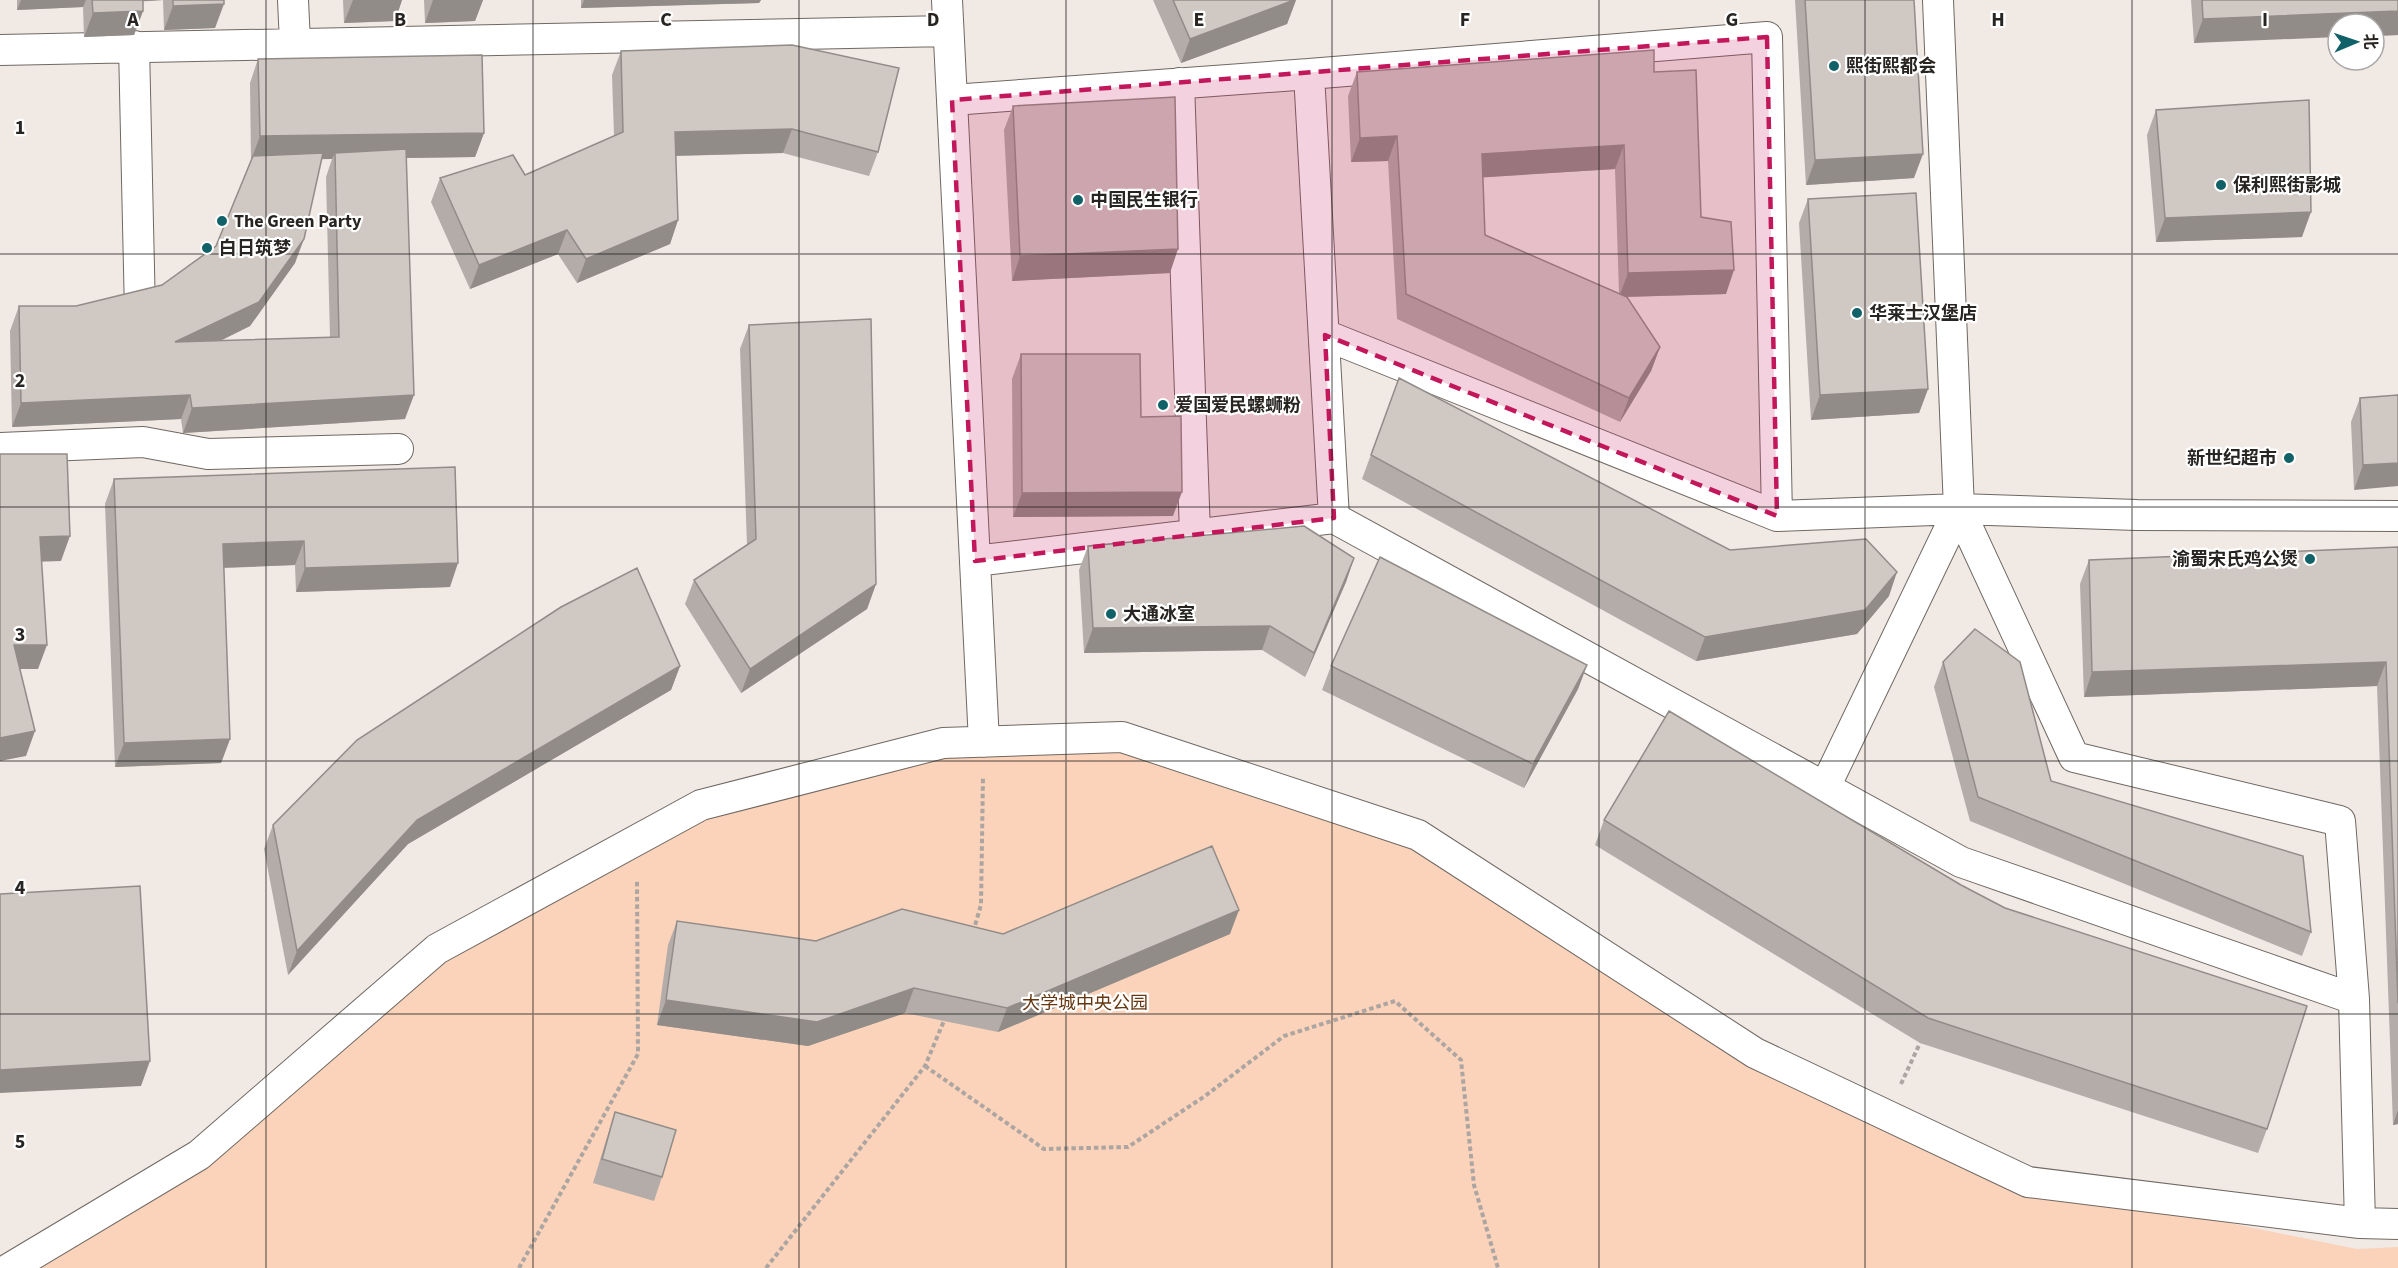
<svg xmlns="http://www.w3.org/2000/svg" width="2398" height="1268" viewBox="0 0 2398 1268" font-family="'Source Sans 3','Noto Sans SC',sans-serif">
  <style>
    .green { fill: #fad3ba }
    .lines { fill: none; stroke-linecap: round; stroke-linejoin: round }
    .street-casing { stroke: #6f6863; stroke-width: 32 }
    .path { stroke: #aca5a1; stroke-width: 4; stroke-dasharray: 4.5 3; stroke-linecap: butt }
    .street { stroke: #fff; stroke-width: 30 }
    .wall { fill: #b3aca8; fill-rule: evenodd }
    .shaded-wall { fill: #928c88 }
    .building { fill: #d0c8c3; stroke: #928c88; stroke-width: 1.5 }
    .marked { fill: #c2185b; fill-opacity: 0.2; stroke: #c2185b; stroke-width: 4.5; stroke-dasharray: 12 8; stroke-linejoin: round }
    .grid { fill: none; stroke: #272422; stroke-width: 1.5; stroke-opacity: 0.55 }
    .poi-dot { fill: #116168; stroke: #fff; stroke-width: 2 }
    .labels { text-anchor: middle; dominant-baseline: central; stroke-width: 4.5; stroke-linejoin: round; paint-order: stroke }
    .poi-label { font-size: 18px; font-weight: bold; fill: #272422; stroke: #fff; text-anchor: start }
    .park-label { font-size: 18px; fill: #673711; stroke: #fff }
    .grid-label { font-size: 20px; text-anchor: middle; font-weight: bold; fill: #272422; stroke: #fff; stroke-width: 4.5; stroke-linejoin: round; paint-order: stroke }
  </style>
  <rect width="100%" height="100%" fill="#f1e9e4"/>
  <path class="green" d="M1122,737L1418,835L1755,1053L2028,1182L2357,1249L2398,1247V1268H10L199,1155L437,949L701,805L943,743Z"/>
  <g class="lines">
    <defs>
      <path id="street" d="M293,0L295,43
        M947,0L984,742
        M1938,0L1959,509L2074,757L2340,821L2354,999L2360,1223
        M134,46L140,313
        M0,50L948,31
        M1179,83L1195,534
        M952,100L1309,74
        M1325,335L1777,516L1959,509L2137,515L2398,516
        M0,448L143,442L208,454L398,449
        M1334,518L1309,74L1767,37L1777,516
        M975,561L1334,518L1961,862L2354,999
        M1825,787L1959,509
        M10,1268L199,1155L437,949L701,805L943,743L1122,737L1418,835L1755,1053L2028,1182L2360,1223L2398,1224"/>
    </defs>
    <use href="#street" class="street-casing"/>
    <path class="path" d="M973,932L981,905L983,776
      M925,1066L1044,1149L1128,1147L1205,1096L1284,1036L1395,1001L1461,1060L1474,1185L1498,1268
      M1901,1084L1920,1043
      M519,1268L638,1054L637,880
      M766,1268L925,1066L946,1016"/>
    <use href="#street" class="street"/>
  </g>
  <path class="wall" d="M17,0H224L215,28L164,30L163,0L143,1V11L134,35L84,37L83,7L17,10Z
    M343,0H402L395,21L344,23Z
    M424,0H483L475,21L425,23Z
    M581,0H761L759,3L581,8Z
    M1153,0H1296L1287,24L1181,63Z
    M1795,0H1914V178L1806,185Z
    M2191,0H2398V35L2374,36V24L2194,43Z
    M621,51L878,152L869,176L783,153L676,156L678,220L670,244L577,283L558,254L470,289L431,202L440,178L525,175L614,136L612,75Z
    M258,59L484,133L475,157L406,158L405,419L183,433L181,419L12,427L10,331L19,306H76L162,285L216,246L251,160L250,83ZM322,159H332L326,177L330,337L220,341L250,326L295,263Z
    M1357,72H1654L1726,294L1627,297L1660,347L1651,371L1620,422L1397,319L1388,161L1351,162L1348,96ZM1615,169L1619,293L1485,235L1483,177Z
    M1013,106L1170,273L1012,281L1004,130Z
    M2156,110L2302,237L2156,242L2147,135Z
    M1808,199L1928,389L1919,413L1811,420L1799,223Z
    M749,325L876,584L867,609L741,693L685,604L694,580L747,545L740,349Z
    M1021,354L1141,417L1173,516L1013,517L1012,379Z
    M1399,378L1730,550L1889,596L1857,634L1696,661L1362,479Z
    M2398,395L2354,490L2351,422L2360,398Z
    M114,479L450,587L296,592L295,565L224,568L230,739L221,763L115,767L105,504Z
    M1088,546L1354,558L1346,582L1305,677L1262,650L1084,653L1079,570Z
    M2398,547V1124L2393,1125L2377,686L2084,697L2080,584L2089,560Z
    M1943,662L2051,781L2311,932L2302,956L1970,821L1934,687Z
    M1587,665L1578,689L1524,788L1322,690L1331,666Z
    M680,666L671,690L408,844L288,975L264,849L273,825Z
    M1604,820L2267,1129L2258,1153L1920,1043L1595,845Z
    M677,921L816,941L1003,934H1230L998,1032L905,1013L808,1046L657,1025L668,945Z
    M615,1112L662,1177L654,1201L593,1183L607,1137Z"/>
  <path class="shaded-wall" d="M21,0H86L83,7L17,10Z
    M133,0H163L133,2Z
    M353,0H402L395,21L344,23Z
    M433,0H483L475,21L425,23Z
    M584,0H761L759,3L581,8Z
    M1294,0H1296L1287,24L1181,63L1190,39Z
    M224,4L215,28L164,30L173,6Z
    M143,11L134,35L84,37L93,13Z
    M2398,11V35L2374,36V24H2338V37L2194,43L2203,19Z
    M792,129L783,153L666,156L675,132Z
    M484,133L475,157L335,159V153L332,159L251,160L260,136Z
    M1397,136L1388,161L1351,162L1360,138Z
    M1624,145L1615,169L1474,178L1482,154Z
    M1923,154L1914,178L1806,185L1815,160Z
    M2311,212L2302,237L2156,242L2165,218Z
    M678,220L670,244L577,283L586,259Z
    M567,230L558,254L470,289L479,265Z
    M304,239L295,263L250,326L167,367L175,342Z
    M1178,249L1170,273L1012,281L1020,256Z
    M1734,270L1726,294L1619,297L1628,273Z
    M1660,347L1651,371L1620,422L1629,398Z
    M1928,389L1919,413L1811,420L1820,395Z
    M190,395L181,419L12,427L21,403Z
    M414,395L405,419L183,433L192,408Z
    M2398,463V486L2354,490L2363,465Z
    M1182,492L1173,516L1013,517L1022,493Z
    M70,536L61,561L31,562L40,537Z
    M304,541L295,565L215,568L223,544Z
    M1354,558L1346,582L1305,677L1314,653Z
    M458,563L450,587L296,592L305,568Z
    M1897,572L1889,596L1857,634L1696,661L1705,637Z
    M876,584L867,609L741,693L750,669Z
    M1270,626L1262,650L1084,653L1093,628Z
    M14,645H47L38,669H5Z
    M2386,662L2377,686L2084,697L2092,672Z
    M1587,665L1578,689L1524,788L1533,764Z
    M680,666L671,690L408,844L288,975L297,951L417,820Z
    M35,731L26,756L0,761V738Z
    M230,739L221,763L115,767L124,743Z
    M1239,910L1230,934L998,1032L1007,1008Z
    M914,988L905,1013L808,1046L657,1025L666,1000Z
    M150,1061L141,1086L0,1093V1070Z
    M2398,1110V1124L2393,1125Z"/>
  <path class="building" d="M92,0H143V11L93,13Z
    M173,0H224V4L173,6Z
    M1173,0H1294L1190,39Z
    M1805,0H1914L1923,154L1815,160Z
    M2202,0H2398V11L2203,19Z
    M792,45L899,68L878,152L792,129L675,132L678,220L586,259L567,230L479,265L440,178L513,155L525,175L623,132L621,51Z
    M1654,50V72L1696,70L1701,217L1731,222L1734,270L1628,273L1624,145L1482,154L1485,235L1627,297L1660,347L1629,398L1406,294L1397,136L1360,138L1357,72Z
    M482,55L484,133L260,136L258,59Z
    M1175,97L1178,249L1020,256L1013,106Z
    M2309,100L2311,212L2165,218L2156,110Z
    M406,149L414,395L192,408L190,395L21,403L19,306H76L162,285L216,246L253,156L323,153L304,239L259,302L175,342L339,337L335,153Z
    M1916,193L1928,389L1820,395L1808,199Z
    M871,319L876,584L750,669L694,580L756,539L749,325Z
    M1021,354H1140L1141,417L1181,416L1182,492L1022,493Z
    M1399,378L1730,550L1866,539L1897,572L1865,610L1705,637L1371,455Z
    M2398,395V463L2363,465L2360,398Z
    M0,454H67L70,536L40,537L47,645H14L35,731L0,738Z
    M455,467L458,563L305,568L304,541L223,544L230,739L124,743L114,479Z
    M1304,526L1354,558L1314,653L1270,626L1093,628L1088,546Z
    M2398,547V1003L2386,662L2092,672L2089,560Z
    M1380,557L1587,665L1533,764L1331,666Z
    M637,568L680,666L417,820L297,951L273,825L357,740L561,607Z
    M1975,629L2020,662L2051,781L2303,856L2311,932L1978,797L1943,662Z
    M1669,711L1961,885L2005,908L2307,1006L2267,1129L1928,1018L1604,820Z
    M1212,846L1239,910L1007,1008L914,988L817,1022L666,1000L677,921L816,941L902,909L1003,934Z
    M140,886L150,1061L0,1070V894Z
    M615,1112L676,1130L662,1177L602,1159Z"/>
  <path class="marked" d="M1767,37L1777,516L1325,335L1334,518L975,561L952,100Z"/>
  <path class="grid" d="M266,0V1268M533,0V1268M799,0V1268M1066,0V1268M1332,0V1268M1599,0V1268M1865,0V1268M2132,0V1268M0,254H2398M0,507H2398M0,761H2398M0,1014H2398"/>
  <g class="poi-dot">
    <circle cx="1834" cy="66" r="6"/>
    <circle cx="2221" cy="185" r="6"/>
    <circle cx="1078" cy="200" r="6"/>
    <circle cx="222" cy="221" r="6"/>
    <circle cx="207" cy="248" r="6"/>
    <circle cx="1857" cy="313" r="6"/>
    <circle cx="1163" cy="405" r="6"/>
    <circle cx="2289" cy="458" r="6"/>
    <circle cx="2310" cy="559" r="6"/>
    <circle cx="1111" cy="614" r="6"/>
  </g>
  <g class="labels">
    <g class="poi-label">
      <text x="1846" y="66">熙街熙都会</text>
      <text x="2233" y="185">保利熙街影城</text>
      <text x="1090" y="200">中国民生银行</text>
      <text x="234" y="221">The Green Party</text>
      <text x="219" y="248">白日筑梦</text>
      <text x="1869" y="313">华莱士汉堡店</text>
      <text x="1175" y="405">爱国爱民螺蛳粉</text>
      <text x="2277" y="458" text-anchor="end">新世纪超市</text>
      <text x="2298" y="559" text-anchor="end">渝蜀宋氏鸡公煲</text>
      <text x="1123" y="614">大通冰室</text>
    </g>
    <g class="park-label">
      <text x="1085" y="1003">大学城中央公园</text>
    </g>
  </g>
  <g class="grid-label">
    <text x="133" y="26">A</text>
    <text x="400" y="26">B</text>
    <text x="666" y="26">C</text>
    <text x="933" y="26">D</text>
    <text x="1199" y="26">E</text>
    <text x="1465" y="26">F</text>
    <text x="1732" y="26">G</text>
    <text x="1998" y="26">H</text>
    <text x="2265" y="26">I</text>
    <text x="20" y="134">1</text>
    <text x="20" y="387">2</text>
    <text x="20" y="641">3</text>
    <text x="20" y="894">4</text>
    <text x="20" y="1148">5</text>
  </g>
  <g transform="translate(2356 42) rotate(88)"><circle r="28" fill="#ffffff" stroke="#a9a7a7" stroke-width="1.5"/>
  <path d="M0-4.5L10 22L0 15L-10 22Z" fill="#116168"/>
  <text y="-9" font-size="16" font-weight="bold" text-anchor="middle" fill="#272422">北</text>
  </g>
</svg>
